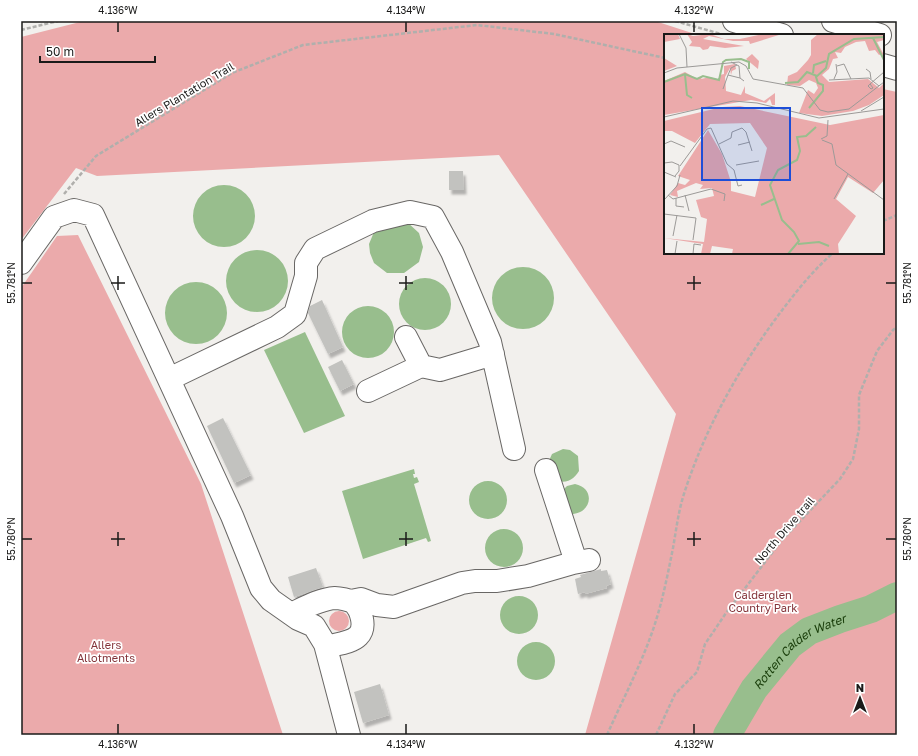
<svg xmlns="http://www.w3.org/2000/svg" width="918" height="756" viewBox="0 0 918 756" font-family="'Golos Text',sans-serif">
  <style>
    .green { fill: #ebaaab }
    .water { fill: #98be8d }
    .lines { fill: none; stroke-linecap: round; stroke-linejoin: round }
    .river { stroke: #98be8d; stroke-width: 28 }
    .building { fill: #c2c2bf; filter: url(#shadow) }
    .minor-casing { stroke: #696765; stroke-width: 24 }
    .highway-casing { stroke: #696765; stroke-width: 24 }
    .path { stroke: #b0afac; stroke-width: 2.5; stroke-dasharray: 4 2; stroke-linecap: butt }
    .minor { stroke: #fff; stroke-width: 22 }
    .highway { stroke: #fff; stroke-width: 22 }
    .ticks { fill: none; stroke: #1a1a19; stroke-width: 1.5 }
    .labels { text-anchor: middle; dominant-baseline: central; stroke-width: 3.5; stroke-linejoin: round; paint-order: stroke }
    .street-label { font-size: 11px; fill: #1a1a19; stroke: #fff }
    .park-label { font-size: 11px; fill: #84343a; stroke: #fff }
    .water-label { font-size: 12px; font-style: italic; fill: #193d0a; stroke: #fff }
    .inset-river { fill: none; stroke: #98be8d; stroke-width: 2 }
    .inset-road { fill: none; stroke: #9c9a98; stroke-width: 1 }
    .view { fill: #1d4ed8; fill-opacity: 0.15; stroke: #1d4ed8; stroke-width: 2 }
    .inset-edge { fill: none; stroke: #1a1a19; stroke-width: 2 }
    .neatline { fill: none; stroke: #1a1a19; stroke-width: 1.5 }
    .ticks-label { font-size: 10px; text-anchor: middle; fill: #1a1a19 }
  </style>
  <defs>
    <filter id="shadow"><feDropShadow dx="2.5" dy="4.5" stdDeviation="1" flood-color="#0004"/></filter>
  </defs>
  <rect width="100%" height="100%" fill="#f2f0ed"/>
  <path class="green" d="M84,21H655L698,35H665V253H883V89L897,92V735H585L676,414L499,155L97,176L76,168L21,240V37Z
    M78,235L201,484L283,735H21V288L57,236Z
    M329 621a10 10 0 1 1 20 0a10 10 0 1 1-20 0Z"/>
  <path class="water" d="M193 216a31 31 0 1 1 62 0a31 31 0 1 1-62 0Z
    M407,222L419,233L423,247L419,262L404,273H387L374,263L370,253L369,244L374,232Z
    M226 281a31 31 0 1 1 62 0a31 31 0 1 1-62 0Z
    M492 298a31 31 0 1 1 62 0a31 31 0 1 1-62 0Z
    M399 304a26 26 0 1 1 52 0a26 26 0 1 1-52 0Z
    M165 313a31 31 0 1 1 62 0a31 31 0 1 1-62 0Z
    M342 332a26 26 0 1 1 52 0a26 26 0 1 1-52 0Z
    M305,332L345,416L304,433L264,350Z
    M563,449L570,450L578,456L579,471C574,479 569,482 559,482L548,463L552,454Z
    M414,469L415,474H413L414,478L417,477L419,482L414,484L431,541L428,542L426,538L363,559L342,491Z
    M469 500a19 19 0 1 1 38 0a19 19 0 1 1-38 0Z
    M575,484C596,488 592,514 571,514L564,489L567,486Z
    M485 548a19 19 0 1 1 38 0a19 19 0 1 1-38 0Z
    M500 615a19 19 0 1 1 38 0a19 19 0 1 1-38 0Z
    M517 661a19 19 0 1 1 38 0a19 19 0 1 1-38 0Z"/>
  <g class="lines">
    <path class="river" id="s1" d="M727,735L754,689L790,645L809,631L840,619L871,609L897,596"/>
  </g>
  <path class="building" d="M449,171H463L464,190H449Z
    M322,300L343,347L328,354L308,313L310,306Z
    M342,360L354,384L340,391L328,367Z
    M223,418L251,475L234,483L207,426Z
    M316,568L323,587L294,597L288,577Z
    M601,569V571L607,570L611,584L606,586L607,588L585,594V592L578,594L575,579L581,577L580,575Z
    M380,684L389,715L363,723L354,692Z"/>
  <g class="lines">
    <defs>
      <path id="minor" d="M21,263L54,217L74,210L93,215L232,516L261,588L271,600L298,619L314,626L325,644L349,735
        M406,337L421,366
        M169,379L277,327L295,314L306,276V263L315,249L373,221L410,212L433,217L452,252L490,342L514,449
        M368,391L421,366L440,370L493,354
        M546,470L576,562
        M351,601L361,599L377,605L394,607L462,583L475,581H497L528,576L573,563L589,560
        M291,614C304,608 320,599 335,598C340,598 349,600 353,602C361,609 367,627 358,636C351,643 336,644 326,647"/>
      <path id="highway" d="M734,21L782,35
        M833,21L880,35
        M883,65L897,69"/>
    </defs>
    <use href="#minor" class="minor-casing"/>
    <use href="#highway" class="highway-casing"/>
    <path class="path" d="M675,21L721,34
      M21,30L58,21
      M64,194L96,156L232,73L303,45L477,25L554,34L665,58
      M883,221L897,215
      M607,735C621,703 638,671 650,638C661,609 667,578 673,548C676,531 678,514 683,497C703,433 735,375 774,321C792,297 810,273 833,253
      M656,735L675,694L697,672L705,644L726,613L782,540L840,479L853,459L859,429V395L877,351L893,330L897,327"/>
    <use href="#minor" class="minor"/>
    <use href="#highway" class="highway"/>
  </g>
  <path class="ticks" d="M118,22V32M406,22V32M694,22V32M118,276V290M406,276V290M694,276V290M22,283H32M111,283H125M399,283H413M687,283H701M886,283H896M118,532V546M406,532V546M694,532V546M22,539H32M111,539H125M399,539H413M687,539H701M886,539H896M118,724V734M406,724V734M694,724V734"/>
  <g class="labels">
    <g class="street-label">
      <text transform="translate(184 94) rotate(-31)">Allers Plantation Trail</text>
      <text transform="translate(784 530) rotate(-49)">North Drive trail</text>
    </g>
    <g class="park-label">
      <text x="763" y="594">Calderglen<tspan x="763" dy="13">Country Park</tspan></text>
      <text x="106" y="644">Allers<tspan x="106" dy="13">Allotments</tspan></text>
    </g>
    <g class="water-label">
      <text stroke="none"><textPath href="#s1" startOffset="114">Rotten Calder Water</textPath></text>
    </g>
  </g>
  <g transform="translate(664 34)">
    <rect width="220" height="220" fill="#f2f0ed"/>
    <path d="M0,0H14L16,5L0,8ZM23,0L29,2L46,0L60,5H76L99,0H118L86,10L85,7H69L45,2L39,5L80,12L61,14L46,12L44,15L39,16L36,13L25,12L28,8ZM154,0H220V6L213,8L220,21V26L218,20L215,21L211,16L205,17L201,7L192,8L181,13L177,19L171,18L174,24L169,25L165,35L158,41L165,48L204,45L215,54L220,49V61L205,71L189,77L158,82L135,79L144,56L150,60L154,54L152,49L145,46L136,52L123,51L124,42L133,38L144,26L147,21V6ZM88,20L95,27L94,35L82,25ZM0,24L13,32L0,37ZM71,30L72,35L68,37L67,41L66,34L61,43L62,57L77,61L81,52V59L100,67L111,59V71H108L106,65L102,69L87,66L0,81V47L21,38L33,45L39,42L37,45L46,43L55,46L56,41L60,40V32ZM76,72L166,91L220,81V146L209,159L184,143L172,165L192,182L174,210L175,220H68L69,215L48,212L46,220H37L39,210L0,204L40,208L43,185L37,183L32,166L50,162L48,154L36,155L39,151L32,149L13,157L14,163L6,161L14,149L21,151L26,146L14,142L44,96L58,120L67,148V157L91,163L103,114L86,89L46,90L31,109L8,97H0V87L58,73Z" fill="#ebaaab"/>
    <path class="inset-river" d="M209,4L220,26M149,39L150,31L162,27M21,41L23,61L28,64M0,48L21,40L33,45L39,42L55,46L59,28L62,26L77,25L85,28V35M121,49L134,48L143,38L153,42M145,74L159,57V51L154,49L152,43L162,34L165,20L190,5L220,3M97,171L110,165M134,210L155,208L165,212M124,220L135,207L130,198L118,186L106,151L114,136L133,126L136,117L133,103L142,102L152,93"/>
    <path class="inset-road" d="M15,0L22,14L23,33M67,28L75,32L76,44L80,47M173,32L180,30L187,45M202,35L206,38L207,45M0,39L13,34L75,28L82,32L89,45L139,54L156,76L164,78L185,75L220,48M64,41L67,34L73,31M170,45L173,38L172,30M165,46L205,44L215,52M206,50L220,38M206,50L209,54L207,55L204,52ZM59,55L64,41L76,44M197,77L220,63M0,83L69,67L93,69L155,84L220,75M157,105L163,102L164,86M158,106L168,110L172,131L220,166M0,110L7,107L21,113M55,110L67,104L68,98L78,94L82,98L88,117M74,111L86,108M0,129L8,128L15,131V137L11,142M72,131L95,127M16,132L43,95L47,94L63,130L70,136L74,152L78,151M0,138L12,143M4,161L9,165L47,155L61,160L60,167M21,161L25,177M12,164V172L20,173M170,165L184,140M0,166L13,152L16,141M0,180L32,184L29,206M9,202L13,181M11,220L13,207M29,220L30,210L37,211"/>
    <path class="view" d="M38,74H126V146H38Z"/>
    <rect width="220" height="220" class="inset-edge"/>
  </g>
  <rect width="918" height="756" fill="none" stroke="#ffffff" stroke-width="44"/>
  <g transform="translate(860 698)" stroke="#ffffff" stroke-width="3" paint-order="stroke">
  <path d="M0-3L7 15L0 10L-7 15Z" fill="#1a1a19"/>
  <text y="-6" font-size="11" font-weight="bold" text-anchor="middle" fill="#1a1a19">N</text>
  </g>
  <path d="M40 56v6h115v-6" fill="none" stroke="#1a1a19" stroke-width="2"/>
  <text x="46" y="56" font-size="12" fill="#1a1a19" stroke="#ffffff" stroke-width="3" paint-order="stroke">50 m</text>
  <rect x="22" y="22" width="874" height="712" class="neatline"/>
  <g class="ticks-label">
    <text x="118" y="14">4.136°W</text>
    <text x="406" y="14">4.134°W</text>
    <text x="694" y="14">4.132°W</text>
    <text transform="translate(11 283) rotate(-90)" y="4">55.781°N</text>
    <text transform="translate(907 283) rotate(-90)" y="4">55.781°N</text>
    <text transform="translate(11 539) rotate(-90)" y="4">55.780°N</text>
    <text transform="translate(907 539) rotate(-90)" y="4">55.780°N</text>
    <text x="118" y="748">4.136°W</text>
    <text x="406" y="748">4.134°W</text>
    <text x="694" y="748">4.132°W</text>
  </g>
</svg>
